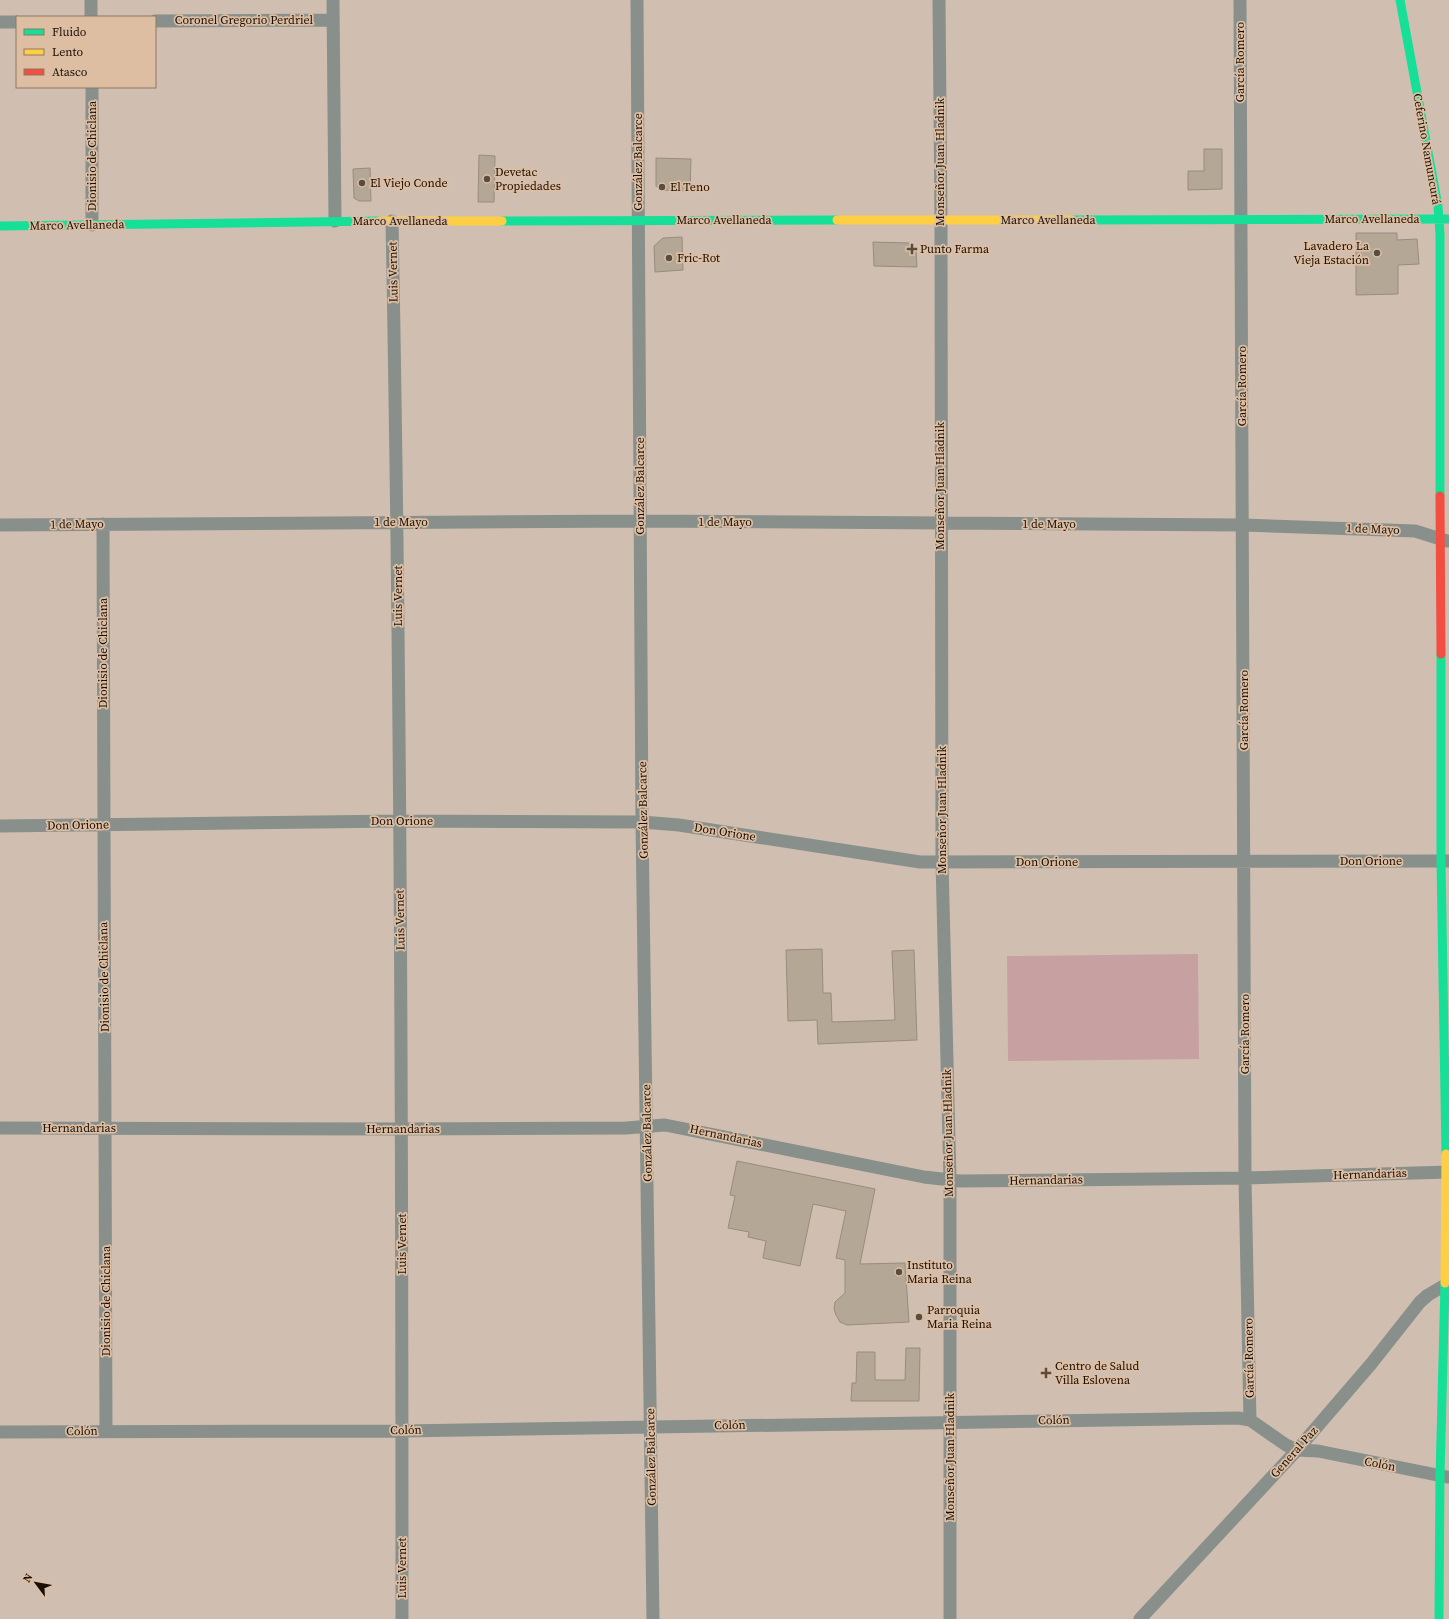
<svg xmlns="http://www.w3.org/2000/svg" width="1449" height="1619" viewBox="0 0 1449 1619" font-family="'Source Serif 4',serif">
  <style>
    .green { fill: #c7a1a2 }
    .building { fill: #b4a796; stroke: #968c7f }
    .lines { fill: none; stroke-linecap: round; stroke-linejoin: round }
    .street { stroke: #89908c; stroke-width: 13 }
    .fast { stroke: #16e098; stroke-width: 9 }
    .slow { stroke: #ffcf43; stroke-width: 9 }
    .jam { stroke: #f24e42; stroke-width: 9 }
    .poi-dot { fill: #594d42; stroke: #ddbea3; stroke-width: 1.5 }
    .labels { text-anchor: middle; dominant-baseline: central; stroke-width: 3.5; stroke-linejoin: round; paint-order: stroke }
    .street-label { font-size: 12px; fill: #190f06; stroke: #ddbea3 }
    .poi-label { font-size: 12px; fill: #190f06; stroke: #ddbea3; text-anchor: start }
  </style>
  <rect width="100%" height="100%" fill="#d0bfb0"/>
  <path class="green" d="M1198,954L1199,1059L1008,1061L1007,956Z"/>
  <path class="building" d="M1204,149H1222V189L1188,190V171H1204Z
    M479,155L495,156L494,202H478Z
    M656,158L691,159L690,191L662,190L656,186Z
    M370,168L371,201H359L354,198L353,169Z
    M1356,233H1397V240L1417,239L1419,264L1398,265V294L1356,295Z
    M682,237L683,270L655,272L654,246L663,238Z
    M873,242L909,243L916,249L917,267L874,266Z
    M822,949L823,993H831L832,1022L895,1020L892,951L914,950L917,1040L818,1044L817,1020L788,1021L786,950Z
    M737,1161L875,1189L860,1264L905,1263L909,1322L847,1325L840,1322L836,1315L834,1309L835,1302L845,1293V1260L836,1258L846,1211L813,1204L800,1266L763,1258L766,1241L748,1237L749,1232L728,1228L735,1196L730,1195Z
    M906,1348H920L919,1401H851L852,1383H856L857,1352H875V1380H905Z"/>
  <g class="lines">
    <path class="street" d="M91,0V17
      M333,0L335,221
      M637,0L642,822L653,1619
      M939,0L941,220L942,862L950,1180V1619
      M1240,0L1245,1178L1250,1420
      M155,21L333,20
      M0,22H17
      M92,87V225
      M392,221C401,687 402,1153 402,1619
      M103,524C103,826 105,1128 106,1431
      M0,525L640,521L1243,525L1415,531L1447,541
      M0,826L400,821L642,822L679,825L920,862L1449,861
      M0,1128L402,1129L626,1128L665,1125L924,1177L960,1181L1245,1178L1449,1172
      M0,1432L402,1431L1238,1418L1250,1420L1286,1445L1297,1450L1318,1451L1447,1477
      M1140,1619L1297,1450L1371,1364L1420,1302L1428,1295L1445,1285"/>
    <path class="fast" d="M1400,0L1438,206L1440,234V496
      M1072,220L1449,219
      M502,221L837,220
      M0,226L380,221
      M1441,654V861L1446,1154
      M1439,1619L1440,1476L1445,1283"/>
    <path class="slow" d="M837,220H1072
      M380,221H502
      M1445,1283L1446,1154"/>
    <path class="jam" d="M1440,496L1441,654"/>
  </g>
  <g class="poi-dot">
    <circle cx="487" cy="179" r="4"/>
    <circle cx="362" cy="183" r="4"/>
    <circle cx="662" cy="187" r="4"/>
    <path d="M910 243h4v4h4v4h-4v4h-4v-4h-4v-4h4z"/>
    <circle cx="1377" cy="253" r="4"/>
    <circle cx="669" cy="258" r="4"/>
    <circle cx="899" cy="1272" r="4"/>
    <circle cx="919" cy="1317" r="4"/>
    <path d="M1044 1367h4v4h4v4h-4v4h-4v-4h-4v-4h4z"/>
  </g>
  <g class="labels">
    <g class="street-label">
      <text x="244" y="20">Coronel Gregorio Perdriel</text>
      <text transform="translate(1240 62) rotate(-90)">García Romero</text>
      <text transform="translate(1427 149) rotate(80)">Ceferino Namuncurá</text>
      <text transform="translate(92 156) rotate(-90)">Dionisio de Chiclana</text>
      <text transform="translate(638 162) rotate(-90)">González Balcarce</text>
      <text transform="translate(940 162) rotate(-90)">Monseñor Juan Hladnik</text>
      <text x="1372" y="219">Marco Avellaneda</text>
      <text x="724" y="220">Marco Avellaneda</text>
      <text x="1048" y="220">Marco Avellaneda</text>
      <text x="400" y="221">Marco Avellaneda</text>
      <text transform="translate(77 225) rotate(-1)">Marco Avellaneda</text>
      <text transform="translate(393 272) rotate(-91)">Luis Vernet</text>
      <text transform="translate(1242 386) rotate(-90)">García Romero</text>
      <text transform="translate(640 486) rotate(-90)">González Balcarce</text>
      <text transform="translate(940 486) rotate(-90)">Monseñor Juan Hladnik</text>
      <text x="401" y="522">1 de Mayo</text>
      <text x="725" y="522">1 de Mayo</text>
      <text transform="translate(77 524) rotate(-1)">1 de Mayo</text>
      <text x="1049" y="524">1 de Mayo</text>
      <text transform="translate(1373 529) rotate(2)">1 de Mayo</text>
      <text transform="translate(398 596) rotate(-90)">Luis Vernet</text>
      <text transform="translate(103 653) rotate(-90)">Dionisio de Chiclana</text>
      <text transform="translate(1244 710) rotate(-90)">García Romero</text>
      <text transform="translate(643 810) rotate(-91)">González Balcarce</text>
      <text transform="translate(942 810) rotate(-90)">Monseñor Juan Hladnik</text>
      <text x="402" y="821">Don Orione</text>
      <text transform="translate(78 825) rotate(-1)">Don Orione</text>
      <text transform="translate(725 832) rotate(9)">Don Orione</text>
      <text x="1371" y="861">Don Orione</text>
      <text x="1047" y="862">Don Orione</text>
      <text transform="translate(400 920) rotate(-91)">Luis Vernet</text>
      <text transform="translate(104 977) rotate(-91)">Dionisio de Chiclana</text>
      <text transform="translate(1245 1034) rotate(-90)">García Romero</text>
      <text x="79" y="1128">Hernandarias</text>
      <text x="403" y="1129">Hernandarias</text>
      <text transform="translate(647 1133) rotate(-91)">González Balcarce</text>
      <text transform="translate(948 1133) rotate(-91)">Monseñor Juan Hladnik</text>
      <text transform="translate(726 1136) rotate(12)">Hernandarias</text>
      <text transform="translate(1370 1174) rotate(-2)">Hernandarias</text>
      <text transform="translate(1046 1180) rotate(-1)">Hernandarias</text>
      <text transform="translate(402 1244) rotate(-90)">Luis Vernet</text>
      <text transform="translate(106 1301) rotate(-90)">Dionisio de Chiclana</text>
      <text transform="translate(1249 1358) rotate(-91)">García Romero</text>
      <text transform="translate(1054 1420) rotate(-1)">Colón</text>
      <text transform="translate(730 1425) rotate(-1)">Colón</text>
      <text transform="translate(406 1430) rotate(-1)">Colón</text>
      <text transform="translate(82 1431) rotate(-1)">Colón</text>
      <text transform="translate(1294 1452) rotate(-48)">General Paz</text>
      <text transform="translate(651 1457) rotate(-91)">González Balcarce</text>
      <text transform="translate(950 1457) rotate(-90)">Monseñor Juan Hladnik</text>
      <text transform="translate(1380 1464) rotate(11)">Colón</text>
      <text transform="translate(402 1568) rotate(-90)">Luis Vernet</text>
    </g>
    <g class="poi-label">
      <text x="495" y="172">Devetac<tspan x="495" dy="14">Propiedades</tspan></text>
      <text x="370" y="183">El Viejo Conde</text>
      <text x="670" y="187">El Teno</text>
      <text x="1369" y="246" text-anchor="end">Lavadero La<tspan x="1369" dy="14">Vieja Estación</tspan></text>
      <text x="920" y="249">Punto Farma</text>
      <text x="677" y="258">Fric-Rot</text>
      <text x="907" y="1265">Instituto<tspan x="907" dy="14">Maria Reina</tspan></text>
      <text x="927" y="1310">Parroquia<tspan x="927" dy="14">Maria Reina</tspan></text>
      <text x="1055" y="1366">Centro de Salud<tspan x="1055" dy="14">Villa Eslovena</tspan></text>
    </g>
  </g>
  <rect x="16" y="16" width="140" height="72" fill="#ddbea3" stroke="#8f7864"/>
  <rect x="24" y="29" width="20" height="6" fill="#16e098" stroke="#8f7864"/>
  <text x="52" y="36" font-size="12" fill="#190f06">Fluido</text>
  <rect x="24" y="49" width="20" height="6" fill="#ffcf43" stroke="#8f7864"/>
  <text x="52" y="56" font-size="12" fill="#190f06">Lento</text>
  <rect x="24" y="69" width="20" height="6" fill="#f24e42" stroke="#8f7864"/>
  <text x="52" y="76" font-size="12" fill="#190f06">Atasco</text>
  <g transform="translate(36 1583) rotate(302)" stroke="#ddbea3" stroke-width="3" paint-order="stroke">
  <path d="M0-3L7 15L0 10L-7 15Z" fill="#190f06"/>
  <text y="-6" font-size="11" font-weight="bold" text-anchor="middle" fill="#190f06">N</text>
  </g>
</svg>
